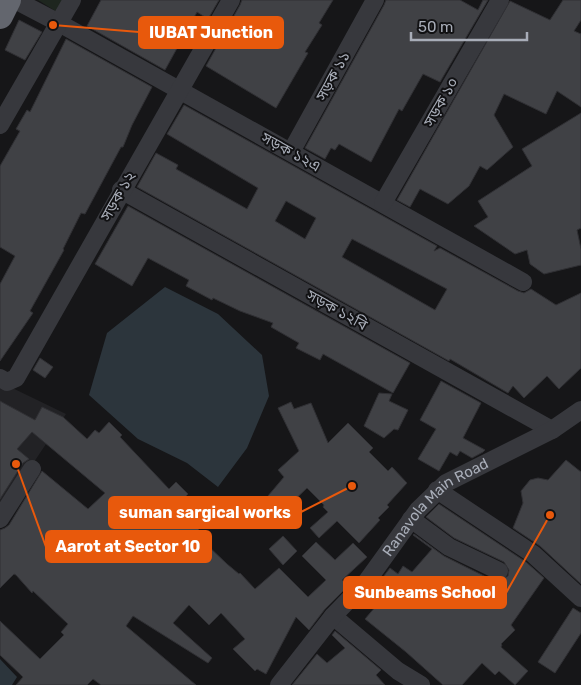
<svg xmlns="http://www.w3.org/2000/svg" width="581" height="685" viewBox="0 0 581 685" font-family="Rubik,'Noto Sans Bengali',sans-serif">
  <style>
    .built { fill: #222225 }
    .green { fill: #1e261f }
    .water { fill: #2c353c }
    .building { fill: #404145; stroke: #303034; fill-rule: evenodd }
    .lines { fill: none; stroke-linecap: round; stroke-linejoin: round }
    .minor { stroke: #37383d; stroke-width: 18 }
    .highway { stroke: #63666e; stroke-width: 26 }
    .labels { text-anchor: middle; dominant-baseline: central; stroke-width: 4; stroke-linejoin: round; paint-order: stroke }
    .street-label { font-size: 15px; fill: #a8adb8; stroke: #111113 }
    .leader { fill: none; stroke: #e8590c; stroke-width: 2 }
    .callout-dot { fill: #e8590c; stroke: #111113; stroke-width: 2 }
    .callout { fill: #e8590c; stroke: #e8590c; stroke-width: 2 }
    .callout-label { font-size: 16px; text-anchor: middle; font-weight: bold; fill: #fff }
  </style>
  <rect width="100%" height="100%" fill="#161618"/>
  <path class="built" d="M0,382L66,414L0,513Z"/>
  <path class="green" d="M38,0H64L57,12Z"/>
  <path class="water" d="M165,287L218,314L262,355L269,396L247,448L218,487L187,463L138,439L89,395L107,333Z
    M0,659L17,677L12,685H0Z"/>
  <path class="building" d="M101,0H219L208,19L197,12L165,70L87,26Z
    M242,0H333L319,23L322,25L305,52L308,53L276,108L206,66L240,5Z
    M386,0H460L478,10L483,0H488L440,82L423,74L402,111L399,109L371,162L339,144L335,150L331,148L325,159L305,148L384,5Z
    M563,0H581V20L574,31L581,34V107L557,91L546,114L504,94L494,115L513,147L487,170L480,166L469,186L448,204L420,189L410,207L397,200L510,1L550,20Z
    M19,20L42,32L25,60L5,50Z
    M66,39L152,87L132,125L123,147H121L85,214L81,213L63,249L64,250L30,311L33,313L0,361V284L15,256L0,247V166L20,131L16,129L27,110L30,112Z
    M184,105L437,246L434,251L440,248L518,291L524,293L531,289L556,305L581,293V368L559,389L547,376L524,398L513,386L508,393L450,359L449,361L137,187L156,153L178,165L176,169L247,209L258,188L167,134ZM286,201L316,218L305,239L275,221ZM352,239L447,289L435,310L342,257Z
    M581,113V228L577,230L581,249V265L544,274L530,264L527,250L515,254L474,226L488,217L478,201L532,166L522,149Z
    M128,206L410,363L393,393L323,354L320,360L296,348L299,343L271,327L273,323L240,311L213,298L212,300L186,286L189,280L148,258L132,286L95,264Z
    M40,358L53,367L45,378L33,370Z
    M441,381L481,403L463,438L485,450L483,452L472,458L460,451L457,456L450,452L439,471L418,459L436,429L420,420Z
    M379,393L392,394L389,401L408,410L398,430L394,429L384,438L364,426Z
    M0,401L35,420L42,407L63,417L87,439L95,430L99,433L109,422L122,435L120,437L169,489L176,482L188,494L184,498L207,521L198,530L208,540L205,543L227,564L239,574L240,573L255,589L279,568L308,597L326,580L302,556L316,542L335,560L353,543L367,557L342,580L348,586L325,609L309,630L296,617L266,674L257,669L255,671L233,649L245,639L221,613L209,625L189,605L173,623L212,658L208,663L133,616L126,626L196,685H101L93,679L87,685H16L23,677L0,655V621L40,659L64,635L61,632L68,624L33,591L32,593L16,575L14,574L0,588V530L5,528L9,525L42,471L88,509L105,493L32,432L17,449L29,459L23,463L0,499Z
    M291,402L294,409L311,403L328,443L348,423L373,448L369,452L388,471L392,467L407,483L387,505L389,507L378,518L380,520L359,543L337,521L319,538L310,528L328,512L323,507L324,505L307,488L282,512L285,515L274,527L257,509L284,477L278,470L299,451L278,408Z
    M566,460L581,472V584L540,546L513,528L523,503L521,491L530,480L538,478L548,480Z
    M439,504L526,562L544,578L511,625L515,630L501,644L502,645L501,647L528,671L515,685L499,671L495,675L482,663L462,685H443L406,652L365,619L388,592L377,585L390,568L398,574L403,566L412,572L432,549L413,535L414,534L444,556L494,581H500L508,576L509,570L504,562L454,538L426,517Z
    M283,536L297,551L283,565L269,549Z
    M573,608L581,613V633L555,673L538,662Z
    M335,631L381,670L376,675L385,685H292L317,654L327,663L345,648L332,635Z"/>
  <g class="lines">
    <g class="minor">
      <path d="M15,0L59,23L523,282"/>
      <path d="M0,125L72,0"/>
      <path d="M291,152L375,0"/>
      <path d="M121,190L552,430"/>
      <path d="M383,203L500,0"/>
      <path d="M0,378L7,382L16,378L231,0"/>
      <path d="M437,490L533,554L581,598"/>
      <path d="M0,519L32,469"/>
      <path d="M411,519L449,547L499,571"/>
      <path d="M333,616L398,671L421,685"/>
      <path id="s1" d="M279,685L333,616L367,581L418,510L446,483L552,430L581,410"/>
    </g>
    <path class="highway" d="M0,16L8,0"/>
  </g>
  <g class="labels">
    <g class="street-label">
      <text transform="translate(333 76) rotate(-61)">সড়ক ১১</text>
      <text transform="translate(441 102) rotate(-60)">সড়ক ১০</text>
      <text transform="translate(291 152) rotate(29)">সড়ক ১২এ</text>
      <text transform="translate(118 196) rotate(-60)">সড়ক ১২</text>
      <text transform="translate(337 310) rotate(29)">সড়ক ১২বি</text>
      <text stroke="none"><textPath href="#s1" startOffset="239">Ranavola Main Road</textPath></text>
    </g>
  </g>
  <path class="leader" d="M53 25L139 32M352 486L301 512M16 464L46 547M550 515L506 593"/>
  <g class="callout-dot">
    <circle cx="53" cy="25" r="5"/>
    <circle cx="352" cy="486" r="5"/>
    <circle cx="16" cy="464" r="5"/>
    <circle cx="550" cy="515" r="5"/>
  </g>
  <g class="callout">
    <rect x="139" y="17" width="144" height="31" rx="5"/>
    <rect x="109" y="497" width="192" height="31" rx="5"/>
    <rect x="46" y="531" width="165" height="31" rx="5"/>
    <rect x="344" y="577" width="162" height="31" rx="5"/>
  </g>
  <g class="callout-label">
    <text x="211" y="38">IUBAT Junction</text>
    <text x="205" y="518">suman sargical works</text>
    <text x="128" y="552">Aarot at Sector 10</text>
    <text x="425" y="598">Sunbeams School</text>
  </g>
  <path d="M411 32v8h116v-8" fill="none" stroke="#a8adb8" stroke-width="2.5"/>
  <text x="418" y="32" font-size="15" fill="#a8adb8" stroke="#111113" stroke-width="4" paint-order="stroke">50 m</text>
</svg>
